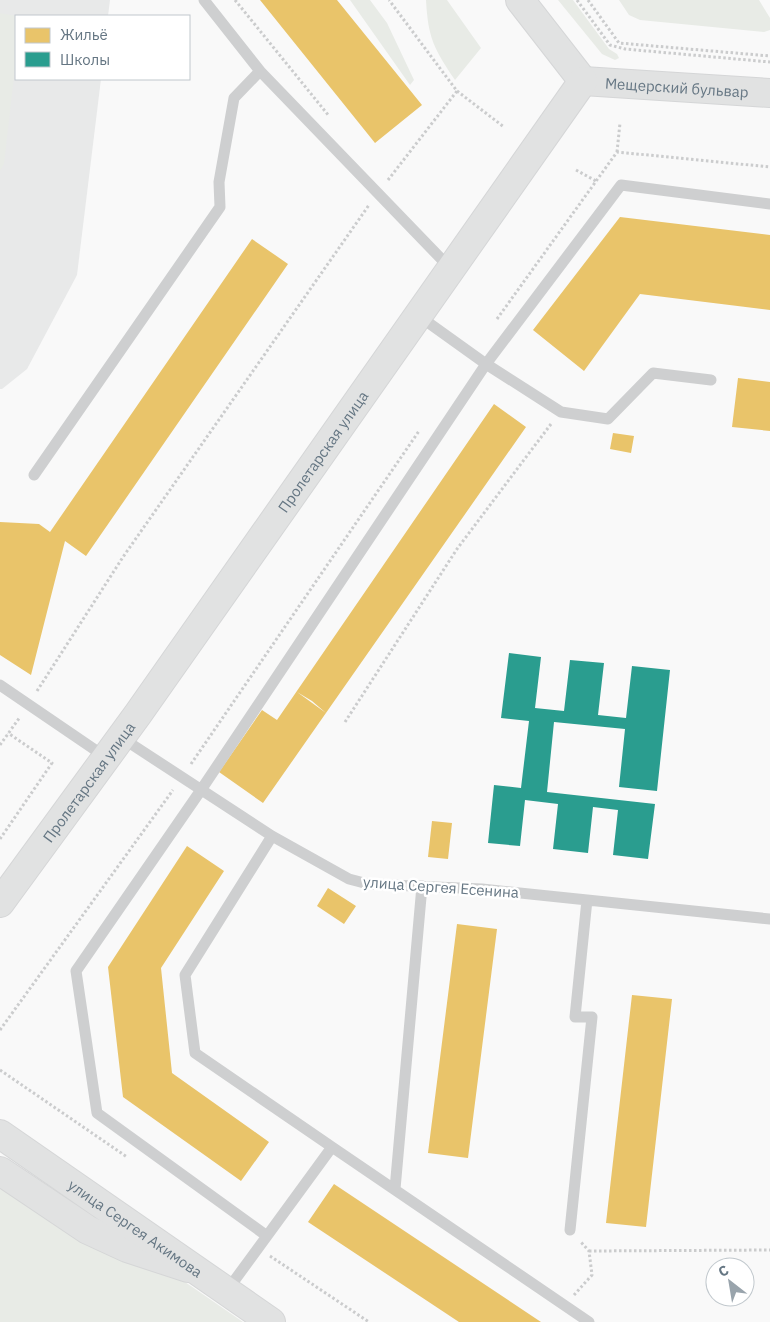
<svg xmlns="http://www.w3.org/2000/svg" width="770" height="1322" viewBox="0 0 770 1322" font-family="'IBM Plex Sans',sans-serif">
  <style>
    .built { fill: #e8e9e9 }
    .green { fill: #e8ebe6 }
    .homes { fill: #e9c46a; fill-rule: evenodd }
    .schools { fill: #2a9d8f }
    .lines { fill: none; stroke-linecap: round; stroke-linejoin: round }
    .secondary-casing { stroke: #d5d6d7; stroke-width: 30 }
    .primary-casing { stroke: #d5d6d7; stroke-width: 30 }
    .path { stroke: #cbcccd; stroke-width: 3; stroke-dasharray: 2.5 2.5; stroke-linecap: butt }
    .service { stroke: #cecfd0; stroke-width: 11 }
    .secondary { stroke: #e1e2e2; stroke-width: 28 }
    .primary { stroke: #e1e2e2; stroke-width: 28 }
    .labels { text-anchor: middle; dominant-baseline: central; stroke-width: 5; stroke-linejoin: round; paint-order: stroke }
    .street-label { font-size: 15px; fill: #657683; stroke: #fff }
  </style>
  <rect width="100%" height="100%" fill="#f9f9f9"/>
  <path class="built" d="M0,0H110L108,16H16V79H101L77,275L27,369L2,389H0Z"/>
  <path class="green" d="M350,0H370L387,23L414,80L410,85Z
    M426,0H447L481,48L455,80C434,49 428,38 426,0Z
    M558,0H573L609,49L617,54L619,58L615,60L602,54Z
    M619,0H759L770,18V30L764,32L640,20L629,15Z
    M0,13L16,16V59L4,164L0,171Z
    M0,1180L172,1273L243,1322H0Z"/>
  <path class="homes" d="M260,0H337L422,105L375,143Z
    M620,217L770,235V310L640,294L584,371L533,330Z
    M252,239L288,264L86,556L65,541L31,675L0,655V522L39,524L50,532Z
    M738,378L770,382V431L732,427Z
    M494,404L526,427L263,803L219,772L262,710L277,720ZM297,692L312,701L326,713Z
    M613,433L634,436L631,453L610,449Z
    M432,821L452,823L448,859L428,857Z
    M187,846L224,871L161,968L172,1073L269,1142L241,1181L123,1097L108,967Z
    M328,888L356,906L344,924L317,906Z
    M457,924L497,929L468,1158L428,1153Z
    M632,995L672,999L646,1227L606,1223Z
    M334,1184L541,1322H459L308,1222Z"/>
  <path class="schools" d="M509,653L541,657L535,708L564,711L570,660L604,663L598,715L626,718L632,666L670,670L657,791L619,787L625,729L554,722L547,792L655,804L648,859L613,855L618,810L593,807L588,853L553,849L558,804L525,800L520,846L488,843L494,785L521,788L529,721L501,718Z"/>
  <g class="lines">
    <defs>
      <g id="secondary">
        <path d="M520,0L583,81"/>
        <path id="s1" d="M583,81L770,93"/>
        <path id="s2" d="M0,903L138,714L583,81"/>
        <path d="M0,1171L88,1230L127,1248L188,1268"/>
      </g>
      <g id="primary">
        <path id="s3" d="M0,1134L271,1322"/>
      </g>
    </defs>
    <use href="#secondary" class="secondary-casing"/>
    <use href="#primary" class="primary-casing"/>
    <path class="path" d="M235,0L329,116
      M577,0L610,45L625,49L770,62
      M588,0L619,43L770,56
      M457,91L504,127
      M617,152L620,123
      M576,170L596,181
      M388,180L457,91L389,0
      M497,319L617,152L770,167
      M37,691L123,557L369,205
      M345,722L457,549L551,424
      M0,745L20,717
      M191,764L419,431
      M0,839L52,763L8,733
      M0,1030L173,790
      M0,1070L127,1157
      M589,1251L770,1250
      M270,1256L369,1322
      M574,1295L592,1275L589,1251L580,1241"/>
    <path class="service" d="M260,71L451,269
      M419,316L486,364L561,412L608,419L653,373L711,380
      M34,475L220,207L219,182L234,98L260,71L204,0
      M0,685L107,758
      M122,738L272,836L349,879L368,884L482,889L770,919
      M272,836L185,975L195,1053L332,1147
      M395,1189L422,886
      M570,1230L592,1017H575L587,900
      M267,1236L97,1113L76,971L201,790L486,364L621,185L770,204
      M226,1292L332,1147L589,1322"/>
    <use href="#secondary" class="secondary"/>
    <use href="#primary" class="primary"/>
  </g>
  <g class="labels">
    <g class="street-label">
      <text stroke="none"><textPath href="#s1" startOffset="94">Мещерский бульвар</textPath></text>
      <text stroke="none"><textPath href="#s2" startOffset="555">Пролетарская улица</textPath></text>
      <text stroke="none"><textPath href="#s2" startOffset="150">Пролетарская улица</textPath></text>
      <text transform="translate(441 887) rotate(4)">улица Сергея Есенина</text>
      <text stroke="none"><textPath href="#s3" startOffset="165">улица Сергея Акимова</textPath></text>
    </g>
  </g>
  <rect x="15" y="15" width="175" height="65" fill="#ffffff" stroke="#c1c8cd"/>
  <rect x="25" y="28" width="25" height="15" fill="#e9c46a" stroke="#c1c8cd"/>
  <text x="60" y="40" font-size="15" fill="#657683">Жильё</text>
  <rect x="25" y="52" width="25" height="15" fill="#2a9d8f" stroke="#c1c8cd"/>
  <text x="60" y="65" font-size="15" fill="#657683">Школы</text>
  <g transform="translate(730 1282) rotate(329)"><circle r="24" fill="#ffffff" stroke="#c1c8cd"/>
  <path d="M0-4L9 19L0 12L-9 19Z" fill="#99a4ac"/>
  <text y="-8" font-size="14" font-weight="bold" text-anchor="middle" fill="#657683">С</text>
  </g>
</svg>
